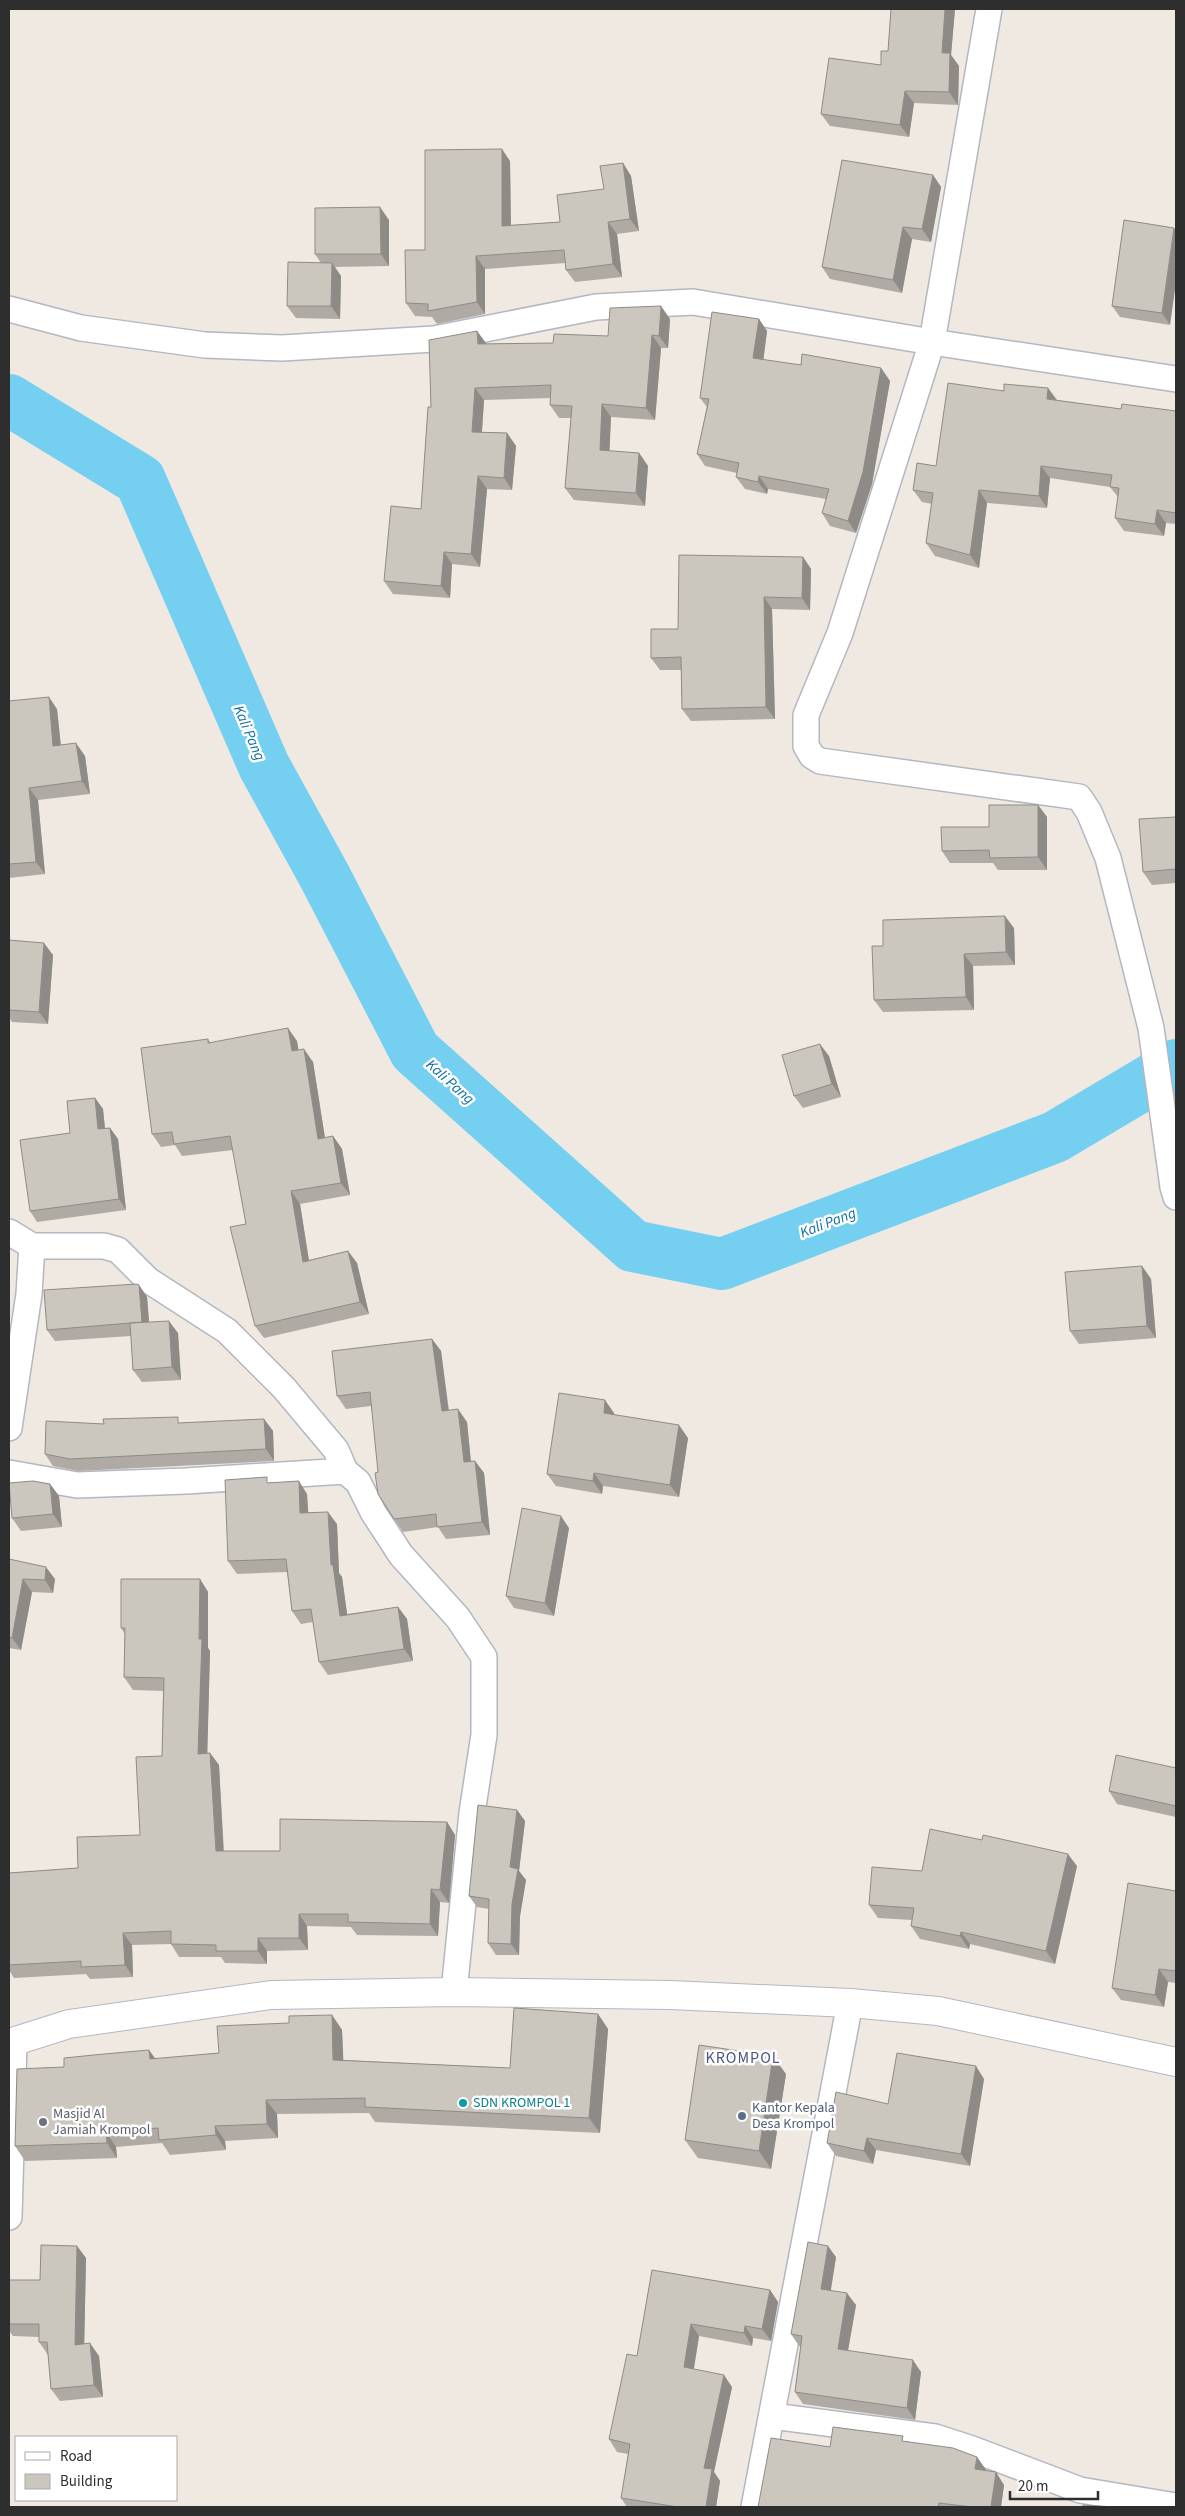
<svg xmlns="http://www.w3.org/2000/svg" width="1185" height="2516" viewBox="0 0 1185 2516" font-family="'Source Sans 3',sans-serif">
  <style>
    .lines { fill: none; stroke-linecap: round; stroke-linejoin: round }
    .river { stroke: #75cff0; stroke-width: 52 }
    .minor-casing { stroke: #b4b7c1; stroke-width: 28 }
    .tertiary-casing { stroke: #b4b7c1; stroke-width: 30 }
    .minor { stroke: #fff; stroke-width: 25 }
    .tertiary { stroke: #fff; stroke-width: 28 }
    .wall { fill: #afaba4 }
    .shaded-wall { fill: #8e8b86 }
    .building { fill: #cbc7bf; stroke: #8e8b86 }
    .culture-dot { fill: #0f9aa8; stroke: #fff; stroke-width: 2 }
    .service-dot { fill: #5c6f8a; stroke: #fff; stroke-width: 2 }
    .worship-dot { fill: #6b7280; stroke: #fff; stroke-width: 2 }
    .labels { text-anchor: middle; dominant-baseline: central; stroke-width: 5; stroke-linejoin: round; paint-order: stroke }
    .culture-label { font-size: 14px; fill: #0d838f; stroke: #fff; text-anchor: start }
    .service-label { font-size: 14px; fill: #4e5e75; stroke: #fff; text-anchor: start }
    .worship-label { font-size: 14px; fill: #5b616d; stroke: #fff; text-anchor: start }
    .water-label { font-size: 15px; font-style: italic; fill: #0d6fa3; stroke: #fff }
    .quarter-label { font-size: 16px; letter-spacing: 1px; fill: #4d5680; stroke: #fff }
  </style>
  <rect width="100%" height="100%" fill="#efe9e1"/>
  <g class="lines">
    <path class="river" d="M9,400L140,480L264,766L325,877L415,1051L633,1246L722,1264L1055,1137L1176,1065"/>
    <defs>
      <path id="minor" d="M989,9L932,342L840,633L806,715V746L812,756L820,761L1079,797L1089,812L1108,858L1151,1028L1173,1187L1176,1197
        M9,309L81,328L205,345L282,348L434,339L596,307L693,302L932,342L1176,379
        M9,1232L32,1246H104L118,1250L148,1280L227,1331L284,1388L336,1450L345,1471L358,1482L373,1512L401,1555L458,1618L484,1657V1735L472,1813L454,1992
        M9,1428L29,1294L32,1246
        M9,1473L77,1485L186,1481L345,1471
        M9,2217L14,2043
        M772,2416L935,2437L972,2449L1080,2490L1176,2506
        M754,2507L850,2003"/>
      <path id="tertiary" d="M9,2043L69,2024L271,1995L454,1992L670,1995L850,2003L938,2011L1176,2062"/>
    </defs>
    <use href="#minor" class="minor-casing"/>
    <use href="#tertiary" class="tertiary-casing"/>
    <use href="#minor" class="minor"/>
    <use href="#tertiary" class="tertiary"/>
  </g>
  <path class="wall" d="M891,9H955L951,55L959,66L958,105L914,103L909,137L830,126L821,114L881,65L888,51Z
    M510,161L511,225L560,222L604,189L623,163L631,176L639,231L617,234L622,277L575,282L566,270L565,263L485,269V314L437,324L432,317L415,316L406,303L425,250Z
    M933,175L941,187L931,242L912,239L902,293L830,279L822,267Z
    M389,220V266L335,267L341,276L340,319L296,318L287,306L321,263L315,254Z
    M1124,220L1170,325L1120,317L1112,306Z
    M670,319L668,348H661L655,420L611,417L609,451L639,453L648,466L645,506L574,500L565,488L571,418H559L550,405L551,398L484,400L482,432L507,433L516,446L512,490L487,489L480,567L452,564L450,598L393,594L384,581L421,509L431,407L477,331L486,344L553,343L608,336Z
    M759,319L767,331L763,360L801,365L881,368L890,381L872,484L856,533L830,526L822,513L826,499L768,489L767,494L745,489L736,477L737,473L705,466L697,454L707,407L700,398Z
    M1048,388L1056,400L1121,409L1176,411V410V524L1166,523L1164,536L1124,531L1115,518L1118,497L1110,487L1050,478L1047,508L987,503L979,568L935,556L926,543L932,504L922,502L913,490L936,466L1004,391Z
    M803,557L811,569L810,610L772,609L775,719L691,721L682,709L681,670H660L651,658L678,629Z
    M9,701L57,709L61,745L85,756L90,794L38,800L45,874L9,878Z
    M1038,805L1047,817V870H998L993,863H950L942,851L989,827Z
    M1176,817V883L1152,885L1143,872Z
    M1014,928L1015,965L973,966L974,1010L883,1012L874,1000L883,946Z
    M9,940L53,955L48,1024L12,1022L9,1017Z
    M208,1039L210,1042L297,1041L298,1050L313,1062L325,1138L333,1136L342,1149L350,1195L300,1204L309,1260L348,1251L357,1263L369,1314L264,1338L255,1326L246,1224L233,1150L182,1156L175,1145L161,1147L152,1134Z
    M829,1056L841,1097L803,1108L794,1096Z
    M95,1098L103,1109L105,1128H110L118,1139L126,1210L37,1222L30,1211L70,1133Z
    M1142,1266L1151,1279L1156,1338L1079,1344L1070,1331Z
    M139,1285L147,1297L149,1322L178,1333L181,1380L142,1382L133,1370L131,1336L55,1341L47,1330Z
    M432,1339L441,1351L449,1410L467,1422L471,1461H475L484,1473L490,1535L446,1539L438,1527L403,1532L394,1519L371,1406L346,1409L337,1396Z
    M614,1413V1415L688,1438L679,1497L603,1486L602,1494L556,1486L547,1474Z
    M264,1419L273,1431L274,1461L78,1471L53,1466L45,1454L104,1424L182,1423Z
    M270,1482L307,1494L308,1513L337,1524L339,1573L342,1577L347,1614L398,1607L407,1619L413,1661L328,1675L319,1662L313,1622L301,1624L292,1611L287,1572L237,1574L228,1561Z
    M50,1484L59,1496L62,1527L21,1531L12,1518Z
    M569,1528L554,1616L514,1608L506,1596Z
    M9,1559L55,1579L53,1593L32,1592L21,1650L9,1648Z
    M200,1579L208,1592V1648L210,1651L207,1753H210L219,1765L224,1851H280L447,1822L455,1835L449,1903L440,1902L438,1936L357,1935L351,1927L307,1926L308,1950L267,1951V1964L225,1963L221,1957H179L171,1944L132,1945L133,1977L90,1979L86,1974L14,1978L9,1970V1873L78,1868L140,1835L162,1756L163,1691L133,1690L124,1677L125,1634L121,1628Z
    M1176,1768V1817L1117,1804L1109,1791Z
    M517,1810L525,1821L519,1871L526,1880L520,1916L519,1955H496L488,1943L489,1909L477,1907L469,1896Z
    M1077,1866L1055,1964L970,1944L969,1949L920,1939L911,1926L912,1920L878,1918L869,1905L922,1871Z
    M1176,1891V1983L1168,1982L1164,2007L1121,2000L1112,1988Z
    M598,2014L608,2029L600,2133L375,2122L369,2113L277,2114L278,2138L225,2141L226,2150L170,2155L162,2143L116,2147L117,2158L25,2161L15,2146L64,2067L149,2050L155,2059L219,2053L289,2023L332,2015L342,2030L343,2060L510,2068Z
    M786,2074L771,2169L698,2158L685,2140Z
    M984,2079L970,2166L876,2150L873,2164L836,2156L827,2143Z
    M77,2246L86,2258L84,2344L99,2356L103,2397L60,2401L51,2389L48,2355L39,2342V2337L13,2336L10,2332H9V2280H40Z
    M836,2257L831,2290L856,2305L848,2351L921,2372L915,2420L803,2404L795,2392L801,2346H799L791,2334Z
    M652,2270L770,2290L778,2302L771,2341L753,2338L752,2346L699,2336L694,2369L732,2387L714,2472L720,2481L716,2507H627L621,2498L628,2454L617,2452L609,2439L637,2356Z
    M906,2441L977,2457L986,2470L985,2471L1004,2485L1001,2507H758L830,2447Z"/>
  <path class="shaded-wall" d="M945,9H955L951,55L959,66L958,105L949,92L942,53Z
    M905,91L914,103L909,137L900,125Z
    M502,149L510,161L511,238L502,226Z
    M623,163L631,176L639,231L630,219Z
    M933,175L941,187L931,242L922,229Z
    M380,207L389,220V266L381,254Z
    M608,222L617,234L622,277L613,264Z
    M903,227L912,239L902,293L893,280Z
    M1174,228L1176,230V283L1170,325L1162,313Z
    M476,256L485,269V314L477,302Z
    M332,263L341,276L340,319L331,306Z
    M661,306L670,319L668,348L659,336Z
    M759,319L767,331L762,371L753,358Z
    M477,331L486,343V357L478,344Z
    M652,335L661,348L655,420L646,408Z
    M881,368L890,381L872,484L856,533L848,521Z
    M475,388L484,400L481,444L472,432Z
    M1048,388L1057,400L1047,399Z
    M602,404L611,417L609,463L600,450Z
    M507,433L516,446L512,490L504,478Z
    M639,453L648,466L645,506L636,493Z
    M1041,466L1050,478L1047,508L1039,496Z
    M478,476L487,489L480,567L471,554Z
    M759,476L768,489L767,494L758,482Z
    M979,490L987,503L979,568L970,555Z
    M1157,510L1166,523L1164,536L1155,524Z
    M444,552L452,564L450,598L441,586Z
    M803,557L811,569L810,610L802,598Z
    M764,597L772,609L775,719L766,707Z
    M49,697L57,709L62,759L53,746Z
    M76,743L85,756L90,794L82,781Z
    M29,788L38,800L45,874L36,862Z
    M1038,805L1047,817V870L1038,857Z
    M1005,916L1014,928L1015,965L1006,952Z
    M44,943L53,955L48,1024L39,1012Z
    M964,954L973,966L974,1010L966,997Z
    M288,1028L297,1041L301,1064L292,1051Z
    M820,1044L829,1056L841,1097L832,1084Z
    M304,1049L313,1062L327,1151L318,1139Z
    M95,1098L103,1109L106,1140L98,1129Z
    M110,1128L118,1139L126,1210L119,1199Z
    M333,1136L342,1149L350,1195L341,1183Z
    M291,1191L300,1204L311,1274L303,1262Z
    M348,1251L357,1263L369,1314L360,1302Z
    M1142,1266L1151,1279L1156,1338L1147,1326Z
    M139,1285L147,1297L150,1334L142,1323Z
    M169,1321L178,1333L181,1380L172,1367Z
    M432,1339L441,1351L450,1423L442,1411Z
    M605,1400L614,1413L613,1426L604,1413Z
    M458,1409L467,1422L472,1474L464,1462Z
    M264,1419L273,1431L274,1461L266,1449Z
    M679,1425L688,1438L679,1497L670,1485Z
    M475,1461L484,1473L490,1535L482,1522Z
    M594,1473L603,1486L602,1494L593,1481Z
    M299,1481L307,1494L309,1526L300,1513Z
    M50,1484L59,1496L62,1527L53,1514Z
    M328,1512L337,1524L339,1573L342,1577L349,1628L340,1616L331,1565Z
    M561,1516L569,1528L554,1616L545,1603Z
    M46,1567L55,1579L53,1593L45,1580Z
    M23,1579L32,1592L21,1650L12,1638Z
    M200,1579L208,1592V1648L210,1651L207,1766L198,1754Z
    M398,1607L407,1619L413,1661L404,1649Z
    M210,1753L219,1765L224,1863L216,1851Z
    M517,1810L525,1821L519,1871L526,1880L520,1916L519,1955L511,1944L510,1867Z
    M447,1822L455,1835L449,1903L440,1890Z
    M1068,1854L1077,1866L1055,1964L1046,1951Z
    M431,1889L440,1902L438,1936L430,1924Z
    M299,1914L307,1926L308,1950L299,1938Z
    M961,1932L970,1944L969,1949L960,1936Z
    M123,1933L132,1945L133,1977L125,1965Z
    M258,1938L267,1951V1964L258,1951Z
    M1159,1969L1168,1982L1164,2007L1155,1995Z
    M598,2014L608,2029L600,2133L589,2118Z
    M332,2015L342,2030L344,2074L333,2060Z
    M149,2050L160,2065L150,2059Z
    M773,2056L786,2074L771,2169L759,2151Z
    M976,2066L984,2079L970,2166L961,2154Z
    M266,2100L277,2114L278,2138L267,2124Z
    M215,2126L225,2141L226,2150L216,2135Z
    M106,2132L116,2147L117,2158L107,2143Z
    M867,2138L876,2150L873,2164L864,2151Z
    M77,2246L86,2258L84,2357L75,2345Z
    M828,2246L836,2257L829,2300L821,2289Z
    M770,2290L778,2302L771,2341L762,2329Z
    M847,2293L856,2305L846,2361L838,2349Z
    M691,2324L699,2336L692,2379L684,2367Z
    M745,2326L753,2338L752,2346L744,2333Z
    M90,2343L99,2356L103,2397L94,2385Z
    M913,2360L921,2372L915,2420L907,2408Z
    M724,2375L732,2387L714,2472L720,2481L716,2507H706L704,2468Z
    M977,2457L986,2470L984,2482L975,2469Z
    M996,2472L1004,2485L1001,2507H991Z"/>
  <path class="building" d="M891,9H945L942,53H950L949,92L905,91L900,125L821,114L829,58L881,65V51H888Z
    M502,149V226L560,222L557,195L604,189L600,166L623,163L630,219L608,222L613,264L566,270L564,250L476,256L477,302L428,311V304L406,303L405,250H425V150Z
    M842,160L933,175L922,229L903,227L893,280L822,267Z
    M380,207L381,254H315V208Z
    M1124,220L1174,228L1162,313L1112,306Z
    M288,262L332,263L331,306H287Z
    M661,306L659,336L652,335L646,408L602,404L600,450L639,453L636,493L565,488L572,406L550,405L551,385L475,388L472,432L507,433L504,478L478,476L471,554L444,552L441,586L384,581L391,506L421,509L428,407H431L429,340L477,331L478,344L553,343L554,334L608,336L610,308Z
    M712,312L759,319L753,358L801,365L802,354L881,368L863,472L848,521L822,513L829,489L759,476L758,482L736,477L739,463L697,454L709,399L700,398Z
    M948,383L1004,391V384L1048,388L1047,399L1121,409L1122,404L1176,411V410V513L1157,510L1155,524L1115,518L1119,488L1110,487L1112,475L1041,466L1039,496L979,490L970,555L926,543L933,493L913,490L917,463L936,466Z
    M679,555L803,557L802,598L764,597L766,707L682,709L681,657L651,658V629H678Z
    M49,697L53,746L76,743L82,781L29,788L36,862L9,864V701Z
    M989,805H1038V857L990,858L989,850L942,851L941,827H989Z
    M1176,817V869L1143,872L1139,819Z
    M1005,916L1006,952L964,954L966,997L874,1000L872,946H883V920Z
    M9,940L44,943L39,1012L9,1010Z
    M288,1028L292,1051L304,1049L318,1139L333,1136L341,1183L291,1191L303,1262L348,1251L360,1302L255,1326L230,1227L246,1224L230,1136L174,1144L172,1132L152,1134L141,1048L208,1039V1043Z
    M820,1044L832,1084L794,1096L782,1055Z
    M95,1098L98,1129L110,1128L119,1199L30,1211L20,1140L70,1133L67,1101Z
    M1142,1266L1147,1326L1070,1331L1065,1272Z
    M137,1284L139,1285L142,1322L47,1330L44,1290Z
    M169,1321L172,1367L133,1370L130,1323Z
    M432,1339L442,1411L458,1409L464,1462L475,1461L482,1522L437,1527L436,1514L394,1519L378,1494L375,1473L378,1472L370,1392L337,1396L332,1351Z
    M559,1393L605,1400L604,1413L679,1425L670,1485L594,1473L593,1481L547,1474Z
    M178,1417V1423L264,1419L266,1449L70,1459L45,1454L46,1421L104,1424L103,1419Z
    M267,1477V1483L299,1481L300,1513L328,1512L331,1565H333L340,1616L398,1607L404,1649L319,1662L311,1609L292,1611L286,1559L228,1561L225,1480Z
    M33,1481L50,1484L53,1514L12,1518L9,1483Z
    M522,1508L561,1516L545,1603L506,1596Z
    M9,1559L46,1567L45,1580L23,1579L12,1638L9,1637Z
    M121,1579H200L199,1639H202L198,1754L210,1753L216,1851H280V1819L447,1822L440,1890L431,1889L430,1924L348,1922V1914H299V1938H258V1951H216V1945L171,1944V1931L123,1933L125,1965L81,1967V1961L9,1965V1873L78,1868L77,1837L140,1835L136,1757L162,1756L164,1678L124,1677L125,1628H121Z
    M1116,1755L1176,1768V1806L1109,1791Z
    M478,1805L517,1810L510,1867L518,1869L512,1904L511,1944L488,1943L489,1899L469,1896Z
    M930,1829L982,1840L983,1835L1068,1854L1046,1951L961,1932L960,1936L911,1926L914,1908L869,1905L872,1867L922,1871Z
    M1128,1883L1176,1891V1971L1159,1969L1155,1995L1112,1988Z
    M514,2008L598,2014L589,2118L365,2107V2098L266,2100L267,2124L215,2126L216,2135L159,2140L158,2128L106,2132L107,2143L15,2146L17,2069L64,2067V2058L104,2054L149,2050L150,2059L219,2053L217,2026L289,2023V2016L332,2015L333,2060L510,2068Z
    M699,2045L773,2056L759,2151L685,2140Z
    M897,2053L976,2066L961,2154L867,2138L864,2151L827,2143L836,2092L888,2104Z
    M808,2242L828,2246L821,2289L847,2293L838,2349L913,2360L907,2408L795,2392L802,2336L791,2334Z
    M41,2245L77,2246L75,2345L90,2343L94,2385L51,2389L47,2342H39V2324H9V2280H40Z
    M652,2270L770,2290L762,2329L745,2326L744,2333L691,2324L684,2367L724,2375L704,2468L712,2469L706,2507H678L621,2498L630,2444L609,2439L627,2354L637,2356Z
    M833,2427L903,2436L902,2441L953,2448L977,2457L975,2469L996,2472L991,2507H972L939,2503L938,2507H758L771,2438L830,2447Z
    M1083,2505L1115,2507H1083Z"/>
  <circle class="culture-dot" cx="463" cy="2103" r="5"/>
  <circle class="service-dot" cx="742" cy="2116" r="5"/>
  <circle class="worship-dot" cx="43" cy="2122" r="5"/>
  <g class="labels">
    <g class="culture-label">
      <text x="473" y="2103">SDN KROMPOL 1</text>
    </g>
    <g class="service-label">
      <text x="752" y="2108">Kantor Kepala<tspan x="752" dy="16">Desa Krompol</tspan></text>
    </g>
    <g class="worship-label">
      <text x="53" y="2114">Masjid Al<tspan x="53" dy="16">Jamiah Krompol</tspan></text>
    </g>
    <g class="water-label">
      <text transform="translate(249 733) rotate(67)">Kali Pang</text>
      <text transform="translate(450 1082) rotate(42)">Kali Pang</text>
      <text transform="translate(828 1223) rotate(-21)">Kali Pang</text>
    </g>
    <g class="quarter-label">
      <text x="743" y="2058">KROMPOL</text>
    </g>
  </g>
  <rect width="1185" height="2516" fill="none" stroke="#2e2e2e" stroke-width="20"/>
  <rect x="15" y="2436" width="162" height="65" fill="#ffffff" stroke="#ababab"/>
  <rect x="25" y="2452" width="25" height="8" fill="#ffffff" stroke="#ababab"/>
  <text x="60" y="2461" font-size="15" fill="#2e2e2e">Road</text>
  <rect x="25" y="2474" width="25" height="15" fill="#cbc7bf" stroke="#ababab"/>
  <text x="60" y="2486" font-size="15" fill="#2e2e2e">Building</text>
  <path d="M1010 2491v8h88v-8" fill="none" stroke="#2e2e2e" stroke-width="2.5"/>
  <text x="1018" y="2491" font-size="15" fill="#2e2e2e" stroke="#ffffff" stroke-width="4" paint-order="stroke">20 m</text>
</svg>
